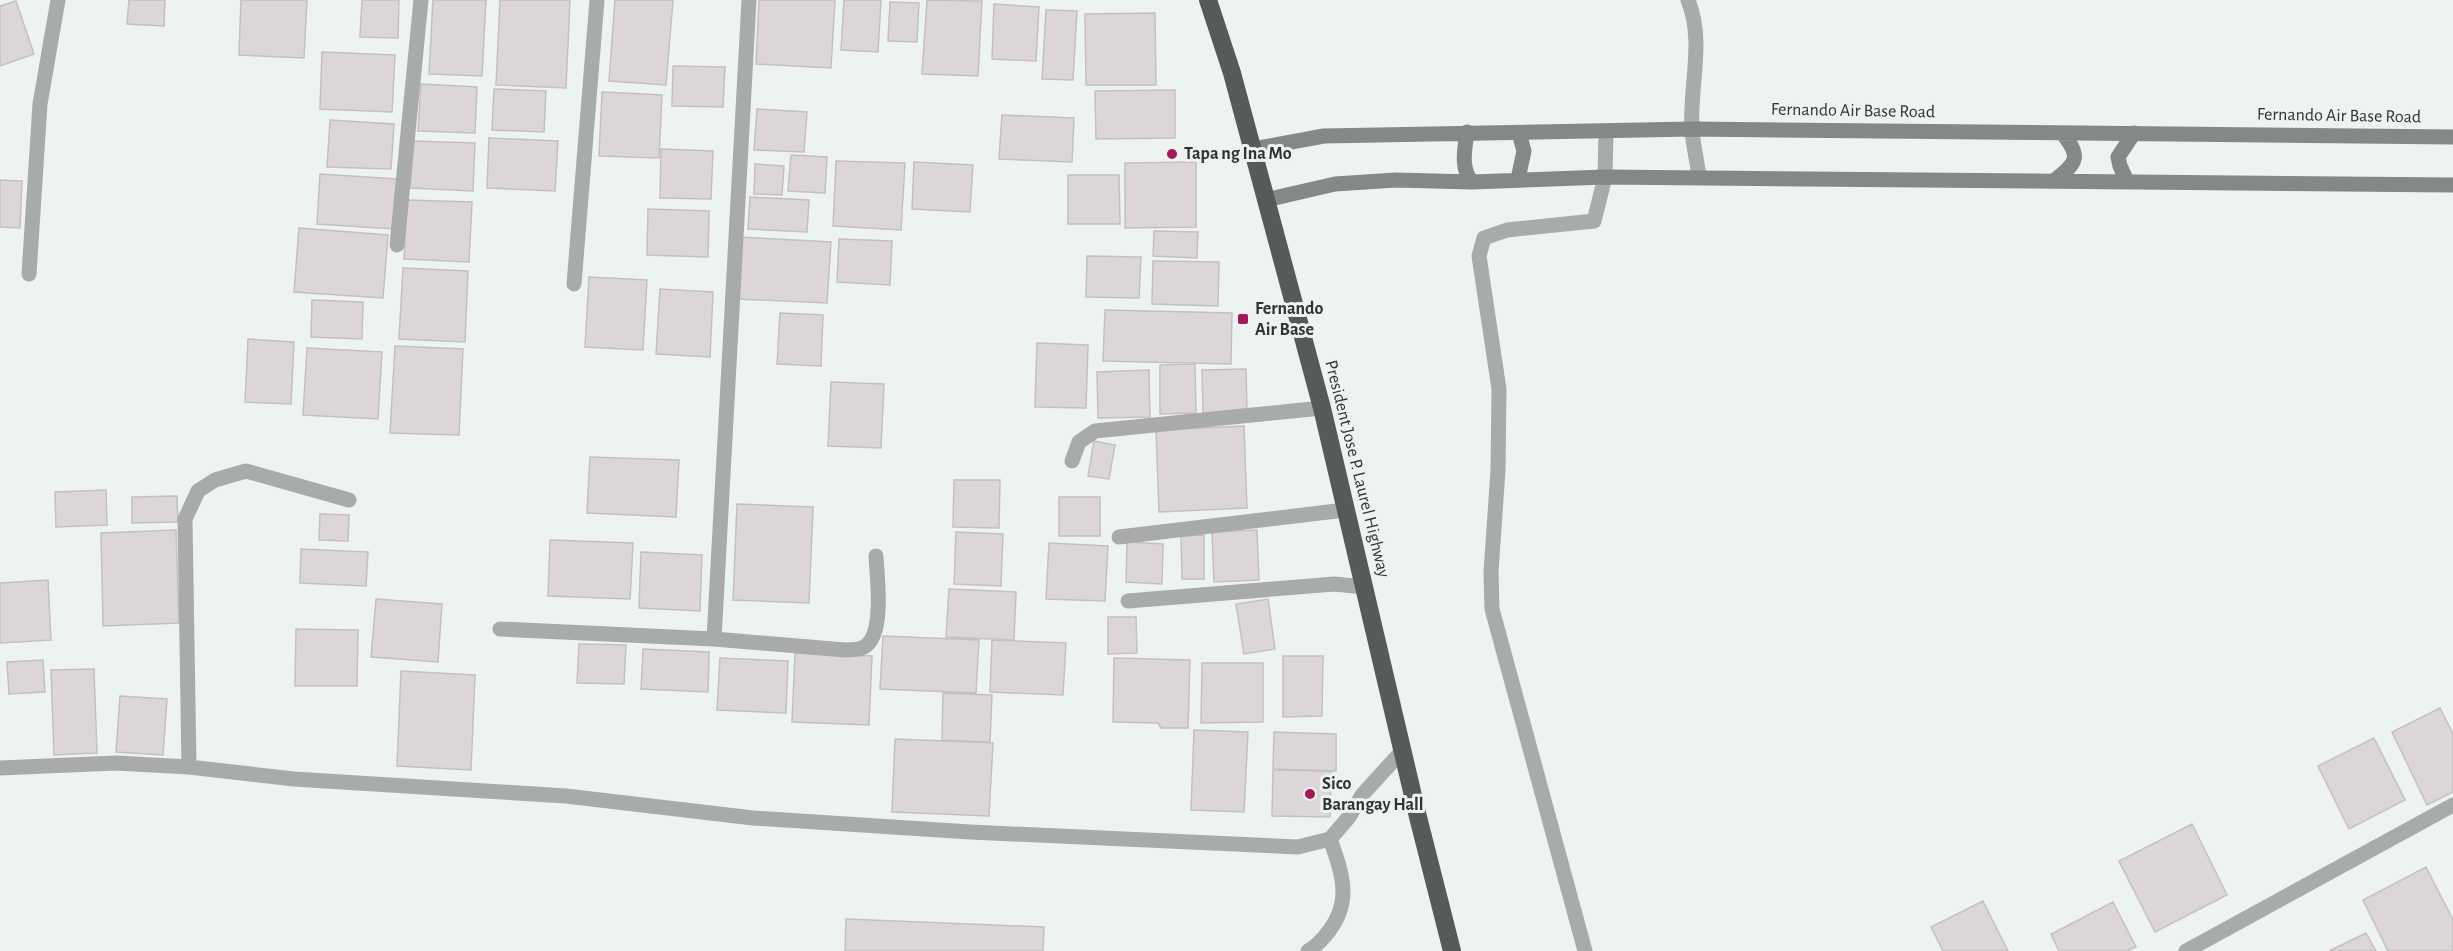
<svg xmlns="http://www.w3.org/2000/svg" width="2453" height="951" viewBox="0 0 2453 951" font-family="'Alegreya Sans',sans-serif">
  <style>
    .building { fill: #ddd6d8; stroke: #c5bfc0; stroke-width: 1.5 }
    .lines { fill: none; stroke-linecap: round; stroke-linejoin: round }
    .lane { stroke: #a8abaa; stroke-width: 15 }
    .street { stroke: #a8abaa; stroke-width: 15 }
    .secondary { stroke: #848887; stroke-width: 15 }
    .highway { stroke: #565b59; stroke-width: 18 }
    .poi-dot { fill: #a5165a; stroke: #edf3f1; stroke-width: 2 }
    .labels { text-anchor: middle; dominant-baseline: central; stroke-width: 6; stroke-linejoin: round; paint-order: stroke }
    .street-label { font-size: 18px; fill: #323433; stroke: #edf3f1 }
    .poi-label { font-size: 18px; font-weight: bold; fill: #323433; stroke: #edf3f1; text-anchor: start }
  </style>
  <rect width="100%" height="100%" fill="#edf3f1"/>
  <path class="building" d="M129,0H165L164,26L127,24Z
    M241,0H307L304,58L239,55Z
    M362,0H399L398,38L360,37Z
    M433,0H486L482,76L429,74Z
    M500,0H570L566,88L496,85Z
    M615,0H673L666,85L609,81Z
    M759,0H835L831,68L756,64Z
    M844,0H881L878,52L841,50Z
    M927,0L982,1L978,76L922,74Z
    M16,1L34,54L0,66V6Z
    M890,2L919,3L917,42L888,41Z
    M994,4L1039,7L1036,61L992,59Z
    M1046,10L1077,11L1073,80L1042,79Z
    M1155,13L1156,85H1086L1085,14Z
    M322,52L395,55L392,112L320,109Z
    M673,66L725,67L723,107L672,106Z
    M421,84L477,87L475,133L418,131Z
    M494,89L546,91L544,132L492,130Z
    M1175,90V138L1096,139L1095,91Z
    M602,92L662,95L659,158L599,156Z
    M757,109L807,112L804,152L754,150Z
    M1002,115L1074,118L1072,162L999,159Z
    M330,120L394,124L391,169L327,167Z
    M489,138L558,141L555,191L487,188Z
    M413,141L475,143L473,191L410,188Z
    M661,149L713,151L711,199L660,198Z
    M791,155L827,157L825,193L788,191Z
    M836,161L905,163L901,230L833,226Z
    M914,162L973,165L970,212L912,209Z
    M1196,162V227L1125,228V163Z
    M755,164L784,166L782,195L754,194Z
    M320,174L397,179L394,229L317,224Z
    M1068,175H1119L1120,224H1068Z
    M0,180L22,181L20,228L0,227Z
    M750,197L809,200L807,232L748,229Z
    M407,200L472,202L469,262L404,259Z
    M648,209L709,211L708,257L647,255Z
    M299,228L388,235L383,298L294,292Z
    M1154,231L1198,232L1197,258L1153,256Z
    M740,237L831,242L827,303L737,299Z
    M839,239L892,241L890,285L837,282Z
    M1087,256L1141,257L1139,298L1086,297Z
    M1153,261L1219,262L1218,306L1152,304Z
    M403,268L468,271L465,342L399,339Z
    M589,277L647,280L643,350L585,347Z
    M660,289L713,292L710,357L656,354Z
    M312,300L363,302L362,339L311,337Z
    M1105,310L1232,313L1231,364L1103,361Z
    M780,313L823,315L821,366L777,364Z
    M248,339L294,342L291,404L245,402Z
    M1037,343L1088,345L1086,408L1035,407Z
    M395,346L463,349L459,435L390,433Z
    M307,348L382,352L378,419L303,415Z
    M1195,364L1196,413L1160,414V365Z
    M1246,369L1247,411L1203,413L1202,370Z
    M1149,370L1150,417L1098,418L1097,372Z
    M831,382L884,384L881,448L828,446Z
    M1244,426L1247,508L1159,512L1156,430Z
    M1094,441L1115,445L1109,479L1088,476Z
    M590,457L679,460L676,517L587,513Z
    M954,480H1000L999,528L953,527Z
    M106,490L107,525L56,527L55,492Z
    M177,496L178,522L132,523V497Z
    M1059,497H1100V536H1059Z
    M737,504L813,507L809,603L733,600Z
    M320,514L349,515L348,541L319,540Z
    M176,530L179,623L103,626L101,533Z
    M1257,530L1259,580L1214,582L1212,532Z
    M956,532L1003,534L1001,586L954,584Z
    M1204,535V579H1182L1181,536Z
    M550,540L633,543L630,599L548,596Z
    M1127,542L1163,544L1162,584L1126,582Z
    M1049,543L1108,546L1105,601L1046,599Z
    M301,549L368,552L366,586L300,583Z
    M641,552L702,555L700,611L639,608Z
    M48,580L51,640L0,643V583Z
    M949,589L1016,592L1014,640L946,637Z
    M376,599L442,604L438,662L371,657Z
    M1268,599L1275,649L1244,654L1236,604Z
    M1108,617H1136L1137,653L1108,654Z
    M296,629L358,630L357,686H295Z
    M883,636L979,640L976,693L880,689Z
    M992,640L1066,643L1063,695L990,692Z
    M579,644L626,645L624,684L577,683Z
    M643,649L709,652L708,692L641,689Z
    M795,653L872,656L869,725L792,722Z
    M1283,656H1323L1322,716L1283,717Z
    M720,658L788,661L786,713L717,710Z
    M1114,658L1190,660L1188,728H1161L1158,723L1113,722Z
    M43,660L45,692L9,694L7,662Z
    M1202,663H1263V722L1201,723Z
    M94,669L97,753L54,755L51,670Z
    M401,671L475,675L471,770L397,766Z
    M943,693L992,695L990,742L942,740Z
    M120,696L167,699L163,755L116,752Z
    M2440,708L2453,734V792L2427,805L2392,732Z
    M1194,730L1248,732L1244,812L1191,810Z
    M1274,732L1336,734V771L1273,769Z
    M2374,738L2405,800L2349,829L2318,766Z
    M895,739L993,743L989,816L892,812Z
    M1273,770L1331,771L1330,817L1272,816Z
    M2192,824L2227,895L2155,932L2119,861Z
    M2426,867L2453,920V951H2388L2363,900Z
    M1983,901L2008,951H1943L1931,927Z
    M2113,902L2136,947L2127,951H2059L2051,934Z
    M846,919L1044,927L1043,951H845Z
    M2366,933L2376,951H2329Z"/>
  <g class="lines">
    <path class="lane" d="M29,274L40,104L58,0
      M1072,461L1079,442L1095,431L1322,408
      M1119,537L1345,510
      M1128,601L1334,584L1365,587
      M1308,951C1315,947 1320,942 1325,936C1353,904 1343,875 1330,839"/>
    <path class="street" d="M1688,0C1705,42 1689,87 1692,130C1693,145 1697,161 1699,176
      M397,245L421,0
      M574,284L597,0
      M500,629L714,639L845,650C850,650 859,650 864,647C885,636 877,577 876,556
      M714,639L749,0
      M189,767L185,519L198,491L215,480L246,471L349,500
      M0,768L116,763L189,767L294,779L566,796L753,818L970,832L1298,847L1330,839L1349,817L1362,795L1403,750
      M1585,951L1492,609L1491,572L1498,470L1499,389L1479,256L1484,238L1507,230L1594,221L1605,177L1606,132
      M2186,951L2453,805"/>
    <path class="secondary" d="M1467,132C1465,149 1460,168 1472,182
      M1253,149L1324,136L1692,129L2453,137
      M1518,179L1524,151L1519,133
      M2055,180C2078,162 2081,156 2062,133
      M2127,181L2120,166L2118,157L2134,133
      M1266,200L1335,184L1396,180L1472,182L1605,177L2453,185"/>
    <path class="highway" d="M1208,0L1232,73L1322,408L1418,817L1452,951"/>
  </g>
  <g class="poi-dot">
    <circle cx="1172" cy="154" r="6"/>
    <rect x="1237" y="313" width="12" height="12" rx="3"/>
    <circle cx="1310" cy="794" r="6"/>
  </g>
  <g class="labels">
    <g class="street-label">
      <text transform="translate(1853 111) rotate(1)">Fernando Air Base Road</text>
      <text transform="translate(2339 116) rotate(1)">Fernando Air Base Road</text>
      <text transform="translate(1357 469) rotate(76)">President Jose P. Laurel Highway</text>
    </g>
    <g class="poi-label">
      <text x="1184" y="154">Tapa ng Ina Mo</text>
      <text x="1255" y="309">Fernando<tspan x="1255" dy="21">Air Base</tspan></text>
      <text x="1322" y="784">Sico<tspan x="1322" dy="21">Barangay Hall</tspan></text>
    </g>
  </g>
</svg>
